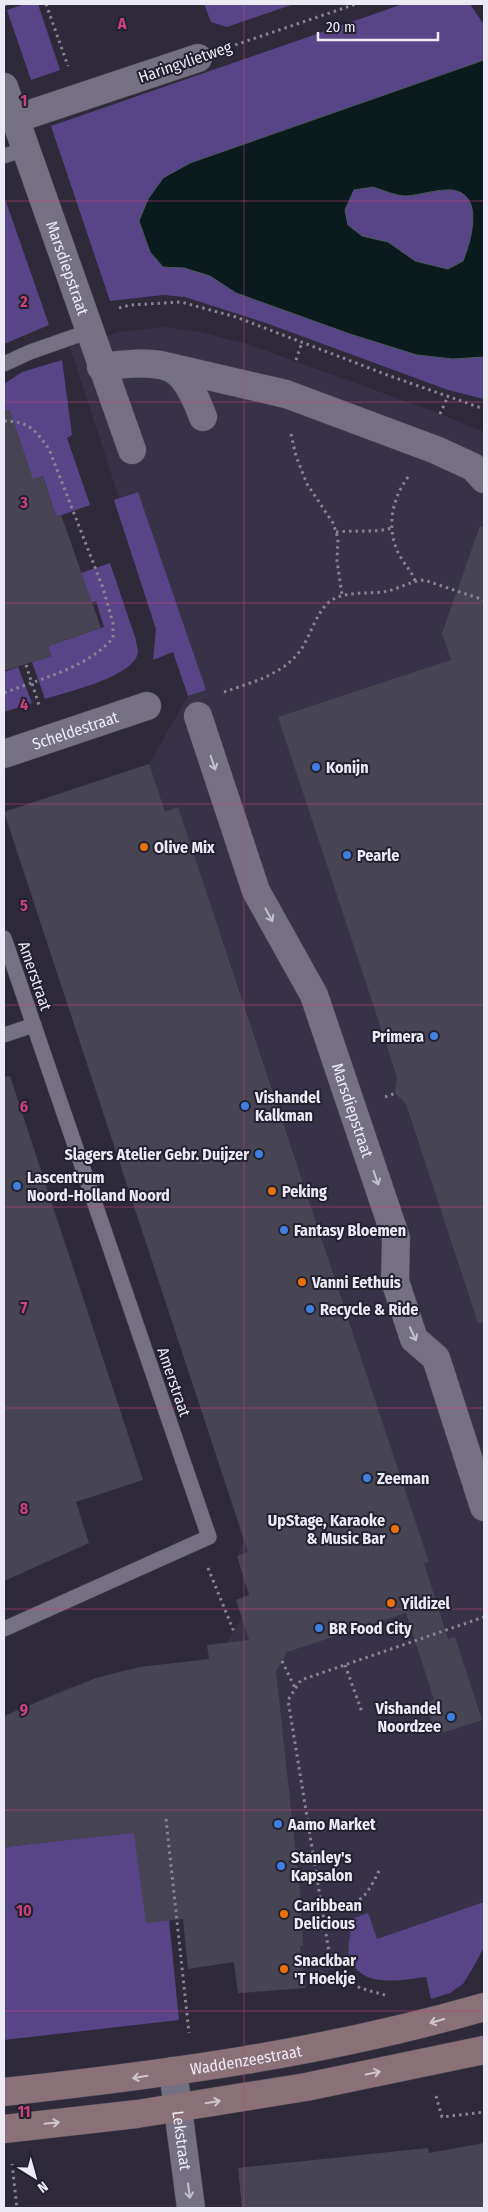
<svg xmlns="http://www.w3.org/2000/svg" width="488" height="2212" viewBox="0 0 488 2212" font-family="'Fira Sans Condensed',sans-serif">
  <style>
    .built { fill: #373247 }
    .green { fill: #584587 }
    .water { fill: #0b1a1d; stroke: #4e585e; fill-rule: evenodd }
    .building { fill: #474454 }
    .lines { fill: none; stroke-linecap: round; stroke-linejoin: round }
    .service-casing { stroke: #494754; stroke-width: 16 }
    .minor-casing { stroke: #494754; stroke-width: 29 }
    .secondary-casing { stroke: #494754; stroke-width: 29 }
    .path { stroke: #888492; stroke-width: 3; stroke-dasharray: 2.5 4; stroke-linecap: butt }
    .service { stroke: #757183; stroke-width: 15 }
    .minor { stroke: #757183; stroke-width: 28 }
    .secondary { stroke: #897177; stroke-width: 28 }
    .oneway { stroke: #c2c0cd }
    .oneway2 { stroke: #cec6cf }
    .grid { fill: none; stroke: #ca427a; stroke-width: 1; stroke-opacity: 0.55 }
    .shop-dot { fill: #3f7fe0; stroke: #24212f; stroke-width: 2 }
    .food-dot { fill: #e8710a; stroke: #24212f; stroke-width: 2 }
    .labels { text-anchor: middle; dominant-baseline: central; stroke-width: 4; stroke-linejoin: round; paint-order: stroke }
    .street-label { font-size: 16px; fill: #eceaf5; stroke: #24212f }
    .poi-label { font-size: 16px; font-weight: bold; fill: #eceaf5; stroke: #24212f; text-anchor: start }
    .grid-label { font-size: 16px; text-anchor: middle; font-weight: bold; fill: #ca427a; stroke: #24212f; stroke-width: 4; stroke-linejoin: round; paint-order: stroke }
  </style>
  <rect width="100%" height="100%" fill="#2e2a3a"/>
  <path class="built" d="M162,327L195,331L247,344L433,411L484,432V1902L377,1939L305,1988L261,1992L238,1993L234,1962L190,1968L183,1915L159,1830L4,1847V1716L67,1688L110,1674L140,1667L209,1660L227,1643L242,1618L236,1600L249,1595L237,1556L244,1539L4,812L149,764L188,696L205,690L137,492L119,498L70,347L119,332Z"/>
  <path class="green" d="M25,4H38L60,70L31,80L7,10Z
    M204,4H294L227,27L211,22Z
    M403,4H470L484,25V60L190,163L139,221L150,252L163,267L184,268L211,276L236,293L350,334L417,355L453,359L484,357V399L448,390L266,323L185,297L163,295L110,301L51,126Z
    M373,187C383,190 396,196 406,196C421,195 437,189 452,190C485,194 471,241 463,262L448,269L415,261L388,242L362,236L348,225L344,210L354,189Z
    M4,196L49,325L4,344Z
    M62,360L72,435L67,438L90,505L56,517L43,476L31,480L24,454L4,461V384L22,372Z
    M138,492L206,690L188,696L173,652L153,660L156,629L114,500Z
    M110,563L136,640C136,644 138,648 138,652C135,677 66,692 45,699L32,662L51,656L48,646L104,627L96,601L83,605L81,573Z
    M18,667L32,703L4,712V672Z
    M136,1832L169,1920L179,2020L4,2040V1847Z
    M484,1902V1947L474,1966L463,1984L450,1993L431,1999L426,1977C401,1980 361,1989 350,1958C347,1950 349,1944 350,1936C351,1931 349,1925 349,1920L368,1913L377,1939Z"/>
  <path class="water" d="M484,60V357L453,359L417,355L350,334L236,293L210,276L184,268L163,267L150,252L139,221L148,199L163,178L190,163ZM373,187C383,190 396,196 406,196C421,195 437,189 452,190C485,194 471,241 463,261L448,269L415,261L388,242L362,236L348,225L345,210L354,190Z"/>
  <path class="building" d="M10,410L33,479L43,476L56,517L61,515L101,628L48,646L51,656L4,671V411Z
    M480,526L484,527V1322L478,1323L406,1104L395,1093L397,1077L278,717L451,660L442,633Z
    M149,764L165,812L178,807L408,1499L429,1562L424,1563L448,1639L455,1637L482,1720L436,1735L426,1703L434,1700L406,1613L287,1652L276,1671L301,1902L303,1946H300L305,1988L238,1993L234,1962L188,1969L183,1919L146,1923L134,1833L4,1847V1716L96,1678L140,1667L209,1659L207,1645L249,1640L236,1600L249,1595L237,1556L248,1552L4,812Z
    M10,1076L143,1480L76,1502L89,1543L4,1581V1077Z
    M484,2143V2208H242L238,2168L428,2148L429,2153Z"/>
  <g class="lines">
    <defs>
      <path id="service" d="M4,156L25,149
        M4,364L30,352L90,331
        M4,938L209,1537L4,1629
        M4,1035L34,1025"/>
      <g id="minor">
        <path id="s1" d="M4,87L132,450"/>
        <path d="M15,119L198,58"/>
        <path d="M101,367C119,364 150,361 168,367C186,373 197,401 203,417"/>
        <path d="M169,367L286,394L436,450L473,467L484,479"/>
        <path id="s2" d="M198,716L256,891L314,995L396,1238L395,1281L414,1339L436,1358L484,1507"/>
        <path id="s3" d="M4,754L147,706"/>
        <path id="s4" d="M173,2071L191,2208"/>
      </g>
      <g id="secondary">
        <path id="s5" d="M4,2092C168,2074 325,2053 484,2007"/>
        <path d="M4,2129L137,2114L306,2087L484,2050"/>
      </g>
    </defs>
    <use href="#service" class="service-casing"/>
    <use href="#minor" class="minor-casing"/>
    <use href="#secondary" class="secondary-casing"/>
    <path class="path" d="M46,4L68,66
      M4,5L7,4
      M229,47L356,4
      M119,308L130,305L181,302L236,317L390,376L484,409
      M296,360L302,342
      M440,414L448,396
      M4,421C29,421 35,430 49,449L103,588L113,623V638C86,669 41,678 4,693
      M291,434L296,456L307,484L333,523L336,532L338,539L337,561L342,595
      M408,477C390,502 385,534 403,561C408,569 412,572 415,581
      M336,532C355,530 374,533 392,528
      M26,665L39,705
      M224,692C252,682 284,675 302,648C311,634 318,608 332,600C348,590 370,595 388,591C400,588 411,581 424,580L484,600
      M385,1097L396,1093
      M208,1568L234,1632
      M282,1661L295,1688
      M345,1665L362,1712
      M166,1819L189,2033
      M322,1909C359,1903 362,1905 379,1871
      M385,1995L360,1988L337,1971L329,1952L288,1700L301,1680L484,1617
      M436,2096L442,2117L484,2112
      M12,2164L17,2208"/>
    <use href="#service" class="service"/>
    <use href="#minor" class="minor"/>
    <use href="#secondary" class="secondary"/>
  </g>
  <defs><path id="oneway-shaft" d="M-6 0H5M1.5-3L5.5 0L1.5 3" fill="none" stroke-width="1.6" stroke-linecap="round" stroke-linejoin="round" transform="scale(1.25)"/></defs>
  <g class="oneway">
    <use href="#oneway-shaft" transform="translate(213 763) rotate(72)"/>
    <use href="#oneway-shaft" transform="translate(269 915) rotate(61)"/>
    <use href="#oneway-shaft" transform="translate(376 1178) rotate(71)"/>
    <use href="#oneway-shaft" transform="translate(413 1334) rotate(65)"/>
    <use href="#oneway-shaft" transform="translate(189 2191) rotate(83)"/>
  </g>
  <g class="oneway2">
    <use href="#oneway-shaft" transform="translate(437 2021) rotate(164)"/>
    <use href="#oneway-shaft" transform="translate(373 2073) rotate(-12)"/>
    <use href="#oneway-shaft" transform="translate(140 2077) rotate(171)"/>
    <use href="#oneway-shaft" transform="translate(213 2102) rotate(-9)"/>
    <use href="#oneway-shaft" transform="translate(52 2123) rotate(-6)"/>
  </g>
  <path class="grid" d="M244,4V2208M4,201H484M4,402H484M4,603H484M4,804H484M4,1005H484M4,1207H484M4,1408H484M4,1609H484M4,1810H484M4,2011H484"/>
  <g class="shop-dot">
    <circle cx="316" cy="767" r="5"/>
    <circle cx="347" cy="855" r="5"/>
    <circle cx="434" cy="1036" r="5"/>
    <circle cx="245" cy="1106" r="5"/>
    <circle cx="259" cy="1154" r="5"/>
    <circle cx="17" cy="1186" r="5"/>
    <circle cx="284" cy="1230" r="5"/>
    <circle cx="310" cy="1309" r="5"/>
    <circle cx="367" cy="1478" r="5"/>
    <circle cx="319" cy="1628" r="5"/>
    <circle cx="451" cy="1717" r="5"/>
    <circle cx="278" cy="1824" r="5"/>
    <circle cx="281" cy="1866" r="5"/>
  </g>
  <g class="food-dot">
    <circle cx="144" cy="847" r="5"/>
    <circle cx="272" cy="1191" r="5"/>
    <circle cx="302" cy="1282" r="5"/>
    <circle cx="395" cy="1529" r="5"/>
    <circle cx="391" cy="1603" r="5"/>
    <circle cx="284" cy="1914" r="5"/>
    <circle cx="284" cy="1969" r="5"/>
  </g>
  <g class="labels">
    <g class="street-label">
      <text transform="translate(185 62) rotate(-19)">Haringvlietweg</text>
      <text stroke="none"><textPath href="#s1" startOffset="192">Marsdiepstraat</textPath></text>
      <text stroke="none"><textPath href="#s3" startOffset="75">Scheldestraat</textPath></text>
      <text transform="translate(35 976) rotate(71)">Amerstraat</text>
      <text stroke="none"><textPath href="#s2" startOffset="425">Marsdiepstraat</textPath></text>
      <text transform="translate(174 1382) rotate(71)">Amerstraat</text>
      <text stroke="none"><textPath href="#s5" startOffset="244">Waddenzeestraat</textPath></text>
      <text stroke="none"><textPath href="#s4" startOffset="70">Lekstraat</textPath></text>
    </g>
    <g class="poi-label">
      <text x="326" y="767">Konijn</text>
      <text x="154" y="847">Olive Mix</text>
      <text x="357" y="855">Pearle</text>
      <text x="424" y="1036" text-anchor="end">Primera</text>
      <text x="255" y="1097">Vishandel<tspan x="255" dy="18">Kalkman</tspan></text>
      <text x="249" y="1154" text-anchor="end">Slagers Atelier Gebr. Duijzer</text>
      <text x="27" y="1177">Lascentrum<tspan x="27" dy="18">Noord-Holland Noord</tspan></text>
      <text x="282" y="1191">Peking</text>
      <text x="294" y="1230">Fantasy Bloemen</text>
      <text x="312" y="1282">Vanni Eethuis</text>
      <text x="320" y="1309">Recycle &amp; Ride</text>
      <text x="377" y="1478">Zeeman</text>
      <text x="385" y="1520" text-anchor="end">UpStage, Karaoke<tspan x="385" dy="18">&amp; Music Bar</tspan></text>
      <text x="401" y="1603">Yildizel</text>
      <text x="329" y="1628">BR Food City</text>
      <text x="441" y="1708" text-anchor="end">Vishandel<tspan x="441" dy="18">Noordzee</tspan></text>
      <text x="288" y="1824">Aamo Market</text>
      <text x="291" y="1857">Stanley's<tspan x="291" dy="18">Kapsalon</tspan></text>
      <text x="294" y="1905">Caribbean<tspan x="294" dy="18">Delicious</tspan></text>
      <text x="294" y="1960">Snackbar<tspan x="294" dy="18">'T Hoekje</tspan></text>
    </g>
  </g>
  <g class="grid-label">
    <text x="122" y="29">A</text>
    <text x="24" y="106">1</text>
    <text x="24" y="307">2</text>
    <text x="24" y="508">3</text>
    <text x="24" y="710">4</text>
    <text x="24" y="911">5</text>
    <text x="24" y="1112">6</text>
    <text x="24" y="1313">7</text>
    <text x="24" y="1514">8</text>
    <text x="24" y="1715">9</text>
    <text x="24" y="1916">10</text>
    <text x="24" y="2117">11</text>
  </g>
  <rect width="488" height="2212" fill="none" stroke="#eceaf5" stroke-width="10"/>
  <g transform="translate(35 2177) rotate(143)" stroke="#24212f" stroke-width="4" paint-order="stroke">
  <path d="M0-4L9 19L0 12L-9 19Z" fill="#eceaf5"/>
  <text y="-8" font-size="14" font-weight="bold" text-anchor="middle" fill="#eceaf5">N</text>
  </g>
  <path d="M318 32v8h120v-8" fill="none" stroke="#eceaf5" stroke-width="2.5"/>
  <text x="326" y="32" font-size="15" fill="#eceaf5" stroke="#24212f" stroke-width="4" paint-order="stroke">20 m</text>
</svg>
